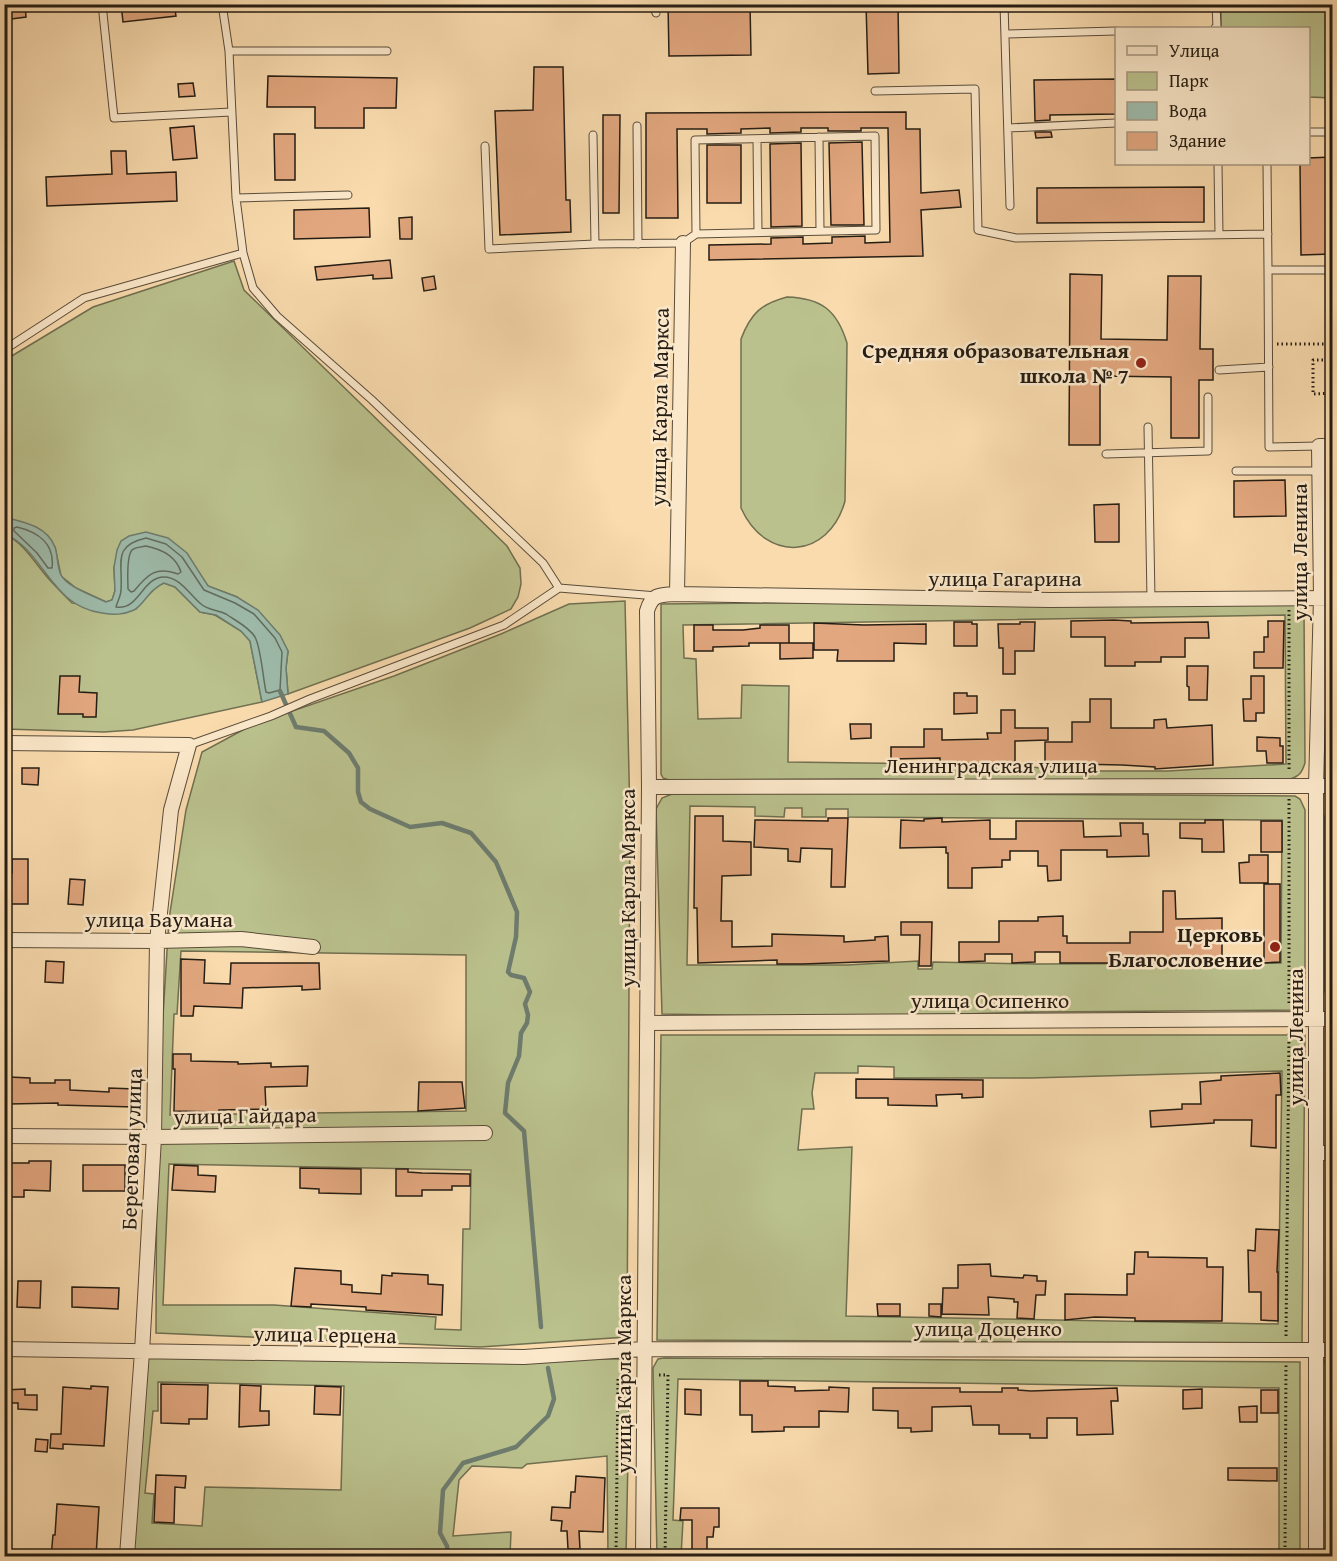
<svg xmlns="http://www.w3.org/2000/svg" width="1337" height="1561" viewBox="0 0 1337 1561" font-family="'Gentium Book Plus',serif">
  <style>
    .green { fill: #bac18d; stroke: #706f50; stroke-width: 1.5; fill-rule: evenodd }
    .water { fill: #9ebbab; stroke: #6e7c6e; stroke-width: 1.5 }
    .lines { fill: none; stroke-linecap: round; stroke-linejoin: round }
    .shore { stroke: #626c5f; stroke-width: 1.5 }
    .stream { stroke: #6e7c6e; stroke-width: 4.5 }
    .building { fill: #e2a77f; stroke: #251d13; stroke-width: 1.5 }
    .lane-casing { stroke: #5a4c3a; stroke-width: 9 }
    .street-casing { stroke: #5a4c3a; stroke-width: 16 }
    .path { stroke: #251d13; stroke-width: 3; stroke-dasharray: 1.5 3; stroke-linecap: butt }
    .lane { stroke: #fbe8ca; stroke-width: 7 }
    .street { stroke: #fbe8ca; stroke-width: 14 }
    .poi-dot { fill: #8f2418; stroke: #fbe8ca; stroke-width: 2 }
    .labels { text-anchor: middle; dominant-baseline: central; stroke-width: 5; stroke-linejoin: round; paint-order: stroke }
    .poi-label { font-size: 22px; font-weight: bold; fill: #251d13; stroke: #fbe8ca; text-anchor: end }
    .street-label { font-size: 22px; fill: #251d13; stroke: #fbe8ca }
  </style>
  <rect width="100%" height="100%" fill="#f9dbae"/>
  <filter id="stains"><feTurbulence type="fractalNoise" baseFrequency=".00333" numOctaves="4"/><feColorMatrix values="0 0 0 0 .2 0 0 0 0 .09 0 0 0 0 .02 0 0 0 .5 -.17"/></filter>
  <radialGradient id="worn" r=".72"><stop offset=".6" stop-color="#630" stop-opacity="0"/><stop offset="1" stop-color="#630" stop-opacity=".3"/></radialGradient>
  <path class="green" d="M1221,5H1332V98L1309,97L1308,28H1221Z
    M234,261L244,290L507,546L520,568L521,584L518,597L511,609L470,628L288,694L286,668L288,651L237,597L208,586L197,570L114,567L115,591L112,600L106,602L76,588L61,576L55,547L5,517V360L93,307Z
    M787,297C821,298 837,310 847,343L845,501C829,559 766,564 741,508V339C751,313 761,304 787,297Z
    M5,534C24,543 35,563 48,578C56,587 64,595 72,603L136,609L154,587L164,583L175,587L200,612L215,615L241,631L250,641L262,702L133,730L104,732L5,729Z
    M1245,598L1299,602L1304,610L1305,763C1302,772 1300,776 1290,779L1077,783L873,779L669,780L663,778L661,774V604ZM1285,615L1286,764L1168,771H1065L1016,765L788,762L789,686L742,685L741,718L698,719L696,659L684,658L683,625Z
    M625,601L630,817L627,1337L480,1347L156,1333L157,1113L169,919L186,810L202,752L252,725L394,676L501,634L569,604ZM181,951L466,955V1111L170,1115L174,1014H177ZM169,1164L471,1170L470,1229H463L461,1330L435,1329L436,1317L274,1305H163Z
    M677,792L1295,796L1300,799L1305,810V1010L1038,1012L846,1017L662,1014L656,809L662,798ZM690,806L755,807V816L784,817L785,808H802V817H826V809H848V817L1282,820L1281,963L1036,964L933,962L932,969H918V961L847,965H687Z
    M1332,805V1006L1327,998L1324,988V820L1327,809Z
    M661,1035H1305L1302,1343L657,1340ZM858,1066L894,1067V1078H1031L1282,1071L1278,1324L846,1316L852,1147L798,1150L802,1109H814L812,1093L815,1073H858Z
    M1332,1355V1556H1319L1321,1370C1323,1364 1325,1357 1332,1355Z
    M144,1358L630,1359L626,1556H608L607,1456L527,1464L522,1468L472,1466L459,1480L453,1536L511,1532L510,1556H129ZM158,1382L344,1386L341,1490L205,1487L202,1526L152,1523L154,1494L145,1493L153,1411H158Z
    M664,1358L1300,1362V1556H1279V1388L678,1379L673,1520L683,1521L681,1556H657L653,1368L658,1359Z"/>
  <path class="water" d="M4,517C24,522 47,526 55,547C58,556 57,567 61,575C67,587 94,596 106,602L112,600L115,591L114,567L117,550L121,541L129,536L146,532L168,538L187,553L208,586L237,597L258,610L280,635L288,651L286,668L288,694L262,702L250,641L241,631L216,615L200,612L175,587L164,583C148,590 145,604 134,610C123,615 114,615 102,613C50,606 45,552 5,534Z"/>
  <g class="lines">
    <path class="shore" d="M17,527C38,532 55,544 52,568H48L37,553L14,531V528Z
      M146,538L166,544L182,557L204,590L235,603L254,614L275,638L282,652L280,690L269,693L266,692C263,678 261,648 255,637C249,627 236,621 226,614C218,610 207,610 201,604C190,595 180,577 164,577C142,577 139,611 116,607C117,602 121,596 121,590C123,562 112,546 146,538Z
      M146,546C161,549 176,556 181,572L178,574C156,566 148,574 134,591L131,592L128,589C128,580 126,557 132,550C135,547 142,547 146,546Z"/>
    <path class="stream" d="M280,691L296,727L324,731L349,753L358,768V792L361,802L370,809L410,827L442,823L471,833L496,862L517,912L516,937L508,972L511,975L524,978L530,992L525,1004L528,1015L527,1023L521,1033L519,1056L508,1083L505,1113L524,1131L541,1327
      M448,1556L447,1546L440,1533L443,1490L463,1463L516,1447L548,1416L554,1399L548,1368"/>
  </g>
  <path class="building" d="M4,4H25L26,17L4,20Z
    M121,4H174L176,16L123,22Z
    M668,4H750L751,55L669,56Z
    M866,4H898L899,73L868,74Z
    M534,67H563L566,200H570L571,232L500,235L495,111L533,110Z
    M268,76L397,78L396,108H364V128H315V107H267Z
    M1116,79V114L1050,115V120L1035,121L1034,80Z
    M193,83L195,96L179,97L178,84Z
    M906,112V129H920L921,193L959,190L961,207L921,210L923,256L709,260V245L771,244V238L803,237V244L832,243V237L865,236V243L890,242L888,128H861V131H828V128H801V132L770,133V128L741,129V133L707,134V129H677L678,218H646V113Z
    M603,115H620L619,213H603Z
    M194,126L197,158L173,160L170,128Z
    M1035,132H1051L1052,137L1036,138Z
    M274,134H295V180H275Z
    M862,142L864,225H831L829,143Z
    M801,143L802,226L771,227L770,144Z
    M707,145H741V203H707Z
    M111,151H126L127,174L176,172L177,201L47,206L46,177L112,174Z
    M1332,157V254L1301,255L1300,164H1308V158Z
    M1204,187V222L1037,223V188Z
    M369,208L370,237L294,239V210Z
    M412,217V239H400L399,218Z
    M390,260L392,278L373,279V275L317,280L315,267Z
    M1070,274L1102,275L1101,339L1167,340L1168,276H1201L1200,349H1213V380H1199V438H1171V377L1100,376V445H1069Z
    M434,276L436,289L424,291L422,278Z
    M1285,480L1286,516L1234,517V481Z
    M1119,504V542H1095L1094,505Z
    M1114,620L1131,621V623L1208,622L1209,638H1185V657H1161V662H1135V666H1105V637H1071V621Z
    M1268,621H1284L1283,668H1254V652H1264V637H1268Z
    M954,622H972V624H977V646H954Z
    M1020,622H1035L1034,651H1015V674H1003V648H999L998,624H1020Z
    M814,623L864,625L926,624V644L894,643V661H837L838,650H814Z
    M694,625H713V630H743L760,628V625H789V643H749V646L713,647V651H694Z
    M780,643H813V658L780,659Z
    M1187,666H1208L1207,700H1189V687L1187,686Z
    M60,676H80L79,692L97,693L96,717H83V714H58Z
    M1251,676H1264V713H1256V721H1244L1243,699H1251Z
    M954,693H967V696H977V713L954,714Z
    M1090,699H1111V728H1154V720L1166,719L1167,728L1212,725L1213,765L1155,769V767L1122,765L1075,764V767H1045V742H1072V722H1090Z
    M1001,710H1015V728H1048V740L1015,741V763H940V758L891,759V747H924V729H942V740L988,739L987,733H1001Z
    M850,724H871V738L851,739Z
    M1257,737L1280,738V746H1283V763H1267L1266,751H1257Z
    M22,768H39L38,785L22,784Z
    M695,816H723V841L751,842V875L722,876L721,921H732V947L772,946V934L844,936V942L875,940V937L888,936L889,961L802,964H777V960L698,963L697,908H694Z
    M828,818H848L845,887H831L832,849L801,848L800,862L788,861V849L754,847L755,820L828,821Z
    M942,818V822L990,820V839H1016V821H1083L1084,837L1121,836L1120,823H1143V834H1148L1149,856L1107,857V850H1061V880L1048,881L1047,866H1038V851H1010V860H1002V867L972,868V888H948V853H946V847L900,848L901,820L924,821V819Z
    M1205,820H1223L1224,852H1202V839L1180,838V823H1205Z
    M1261,821H1282V852H1261Z
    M1249,855H1268V883H1240L1239,863L1249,862Z
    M12,859H28V904H4V880H7V873H12Z
    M70,879L85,880L83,905L68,904Z
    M1264,884H1280V962L1264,963Z
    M1163,891H1175L1176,919L1222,918V959L1178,960V963H1060V952H1035V962L1012,963V954H985V961L959,962V942H999V921H1038V917L1063,916V936H1067V943H1130V932H1163Z
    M901,922H932L931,966H919L920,935H901Z
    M181,959L205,960L204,983L230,984L231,963H319L320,989L302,990V986L243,988L242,1008L194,1006L193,1016H181Z
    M46,961L64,962L63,983L45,982Z
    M173,1054H191V1061L238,1062V1064L271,1063V1067L308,1066L307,1086L265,1087L266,1109L219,1110V1112L174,1111L175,1069H173Z
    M1280,1073L1281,1095H1276V1148L1251,1146L1252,1120H1214V1123L1151,1127L1150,1111L1182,1109V1104H1201L1200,1082L1221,1080V1076Z
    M9,1077L30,1078V1083H55V1080H70V1090L109,1092V1088L135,1089V1107L58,1105V1103L9,1104Z
    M856,1079L983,1080V1097L962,1098V1094L936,1095L937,1106L888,1105V1098H856Z
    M419,1082H462L465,1108L418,1111Z
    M29,1161H51L50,1191L24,1190V1197H5V1163H29Z
    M83,1165H125V1191H83Z
    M174,1165L198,1166V1175L216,1176L215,1192L172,1190Z
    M300,1168L361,1169V1194L319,1193V1189L300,1188Z
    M396,1169H408V1172L422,1173L470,1174V1186H452V1190H422V1196H396Z
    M1256,1229L1279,1230L1277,1272H1278V1321L1261,1320V1292H1249L1248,1250L1255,1251Z
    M1135,1252H1148V1257L1207,1258V1267H1223L1222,1321H1135V1318L1095,1317L1065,1320V1294L1127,1295V1274H1134Z
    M990,1264L991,1276L1023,1278L1024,1275L1037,1276V1281H1046L1045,1295H1036L1034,1319L1017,1318L1018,1302H1014V1299L988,1297L989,1315L942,1314L943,1288H958V1265Z
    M295,1268L341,1271V1284L352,1285V1292L381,1294L382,1275L392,1276V1273L428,1275V1284L443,1285L442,1315L366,1310V1307L311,1304V1307L291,1306Z
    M18,1281H41L40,1308L17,1307Z
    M72,1287L119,1288L118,1309L72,1307Z
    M877,1304H900V1316H878Z
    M929,1304H941V1317L929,1316Z
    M740,1381H768V1386L795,1387V1391L829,1390V1387L849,1388L848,1412L819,1411V1427H784V1431L752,1432V1415H740Z
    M161,1384L208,1385L207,1419H189V1424L161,1423Z
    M240,1385L261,1386L260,1411H269V1425L239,1427Z
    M91,1386L108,1387L104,1446L63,1444V1449L50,1448L51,1434H61L63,1387L91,1389Z
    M315,1386L341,1387L340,1415L314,1414Z
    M873,1388H960V1392H1002V1388H1018V1390L1031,1391L1117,1388L1118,1401H1111L1113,1434L1077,1435V1418H1047V1438H1030V1434H999V1425H973L971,1406L932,1407V1431L911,1432V1428H898V1411L873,1410Z
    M25,1389V1395H37V1410L18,1409V1403H4V1390Z
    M685,1389L701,1390V1415L685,1414Z
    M1202,1389V1408L1183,1409V1390Z
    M1261,1390H1278V1413H1261Z
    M1257,1406V1422H1240L1239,1407Z
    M36,1439L48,1440L47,1452L35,1451Z
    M1228,1468H1277V1481L1228,1480Z
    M156,1475L186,1476L185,1488L175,1487L174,1523L154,1522Z
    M576,1476L605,1478L603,1532L579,1531L580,1549H568L567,1531H561L562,1521L551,1520L552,1507L570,1508L571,1492H575Z
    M57,1504L99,1507L96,1557H51L53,1535H55Z
    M681,1508H719V1527H714L713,1537H707V1557H692V1520H680Z"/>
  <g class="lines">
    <defs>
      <path id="lane" d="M102,4L114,118L231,112
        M222,4L229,51L236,198L243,253L253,288L277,316L372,400L543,563L559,588
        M653,4L656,13
        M1004,4L1010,206
        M1215,28H1217L1216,4
        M1005,34L1116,31
        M229,51H387
        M875,91L975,89L978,230L1016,238L1268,234
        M637,126L638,244
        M1008,128L1116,123
        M1308,132H1332
        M593,135L595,244
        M819,137L820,231
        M757,139L758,232
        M485,146L489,249L595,244L683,243L696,234L876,230L875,136L695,140L696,234
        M1218,164L1219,235
        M1267,164L1268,270H1332
        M236,198L348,195
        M1268,270L1269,447L1319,446
        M4,350L84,298L243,253
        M1219,370L1269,367
        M1148,427L1151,599
        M1106,454L1208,451V397
        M1236,471H1319
        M189,745L271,716L310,699L504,625L559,588L657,596"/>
      <path id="street" d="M677,594L1050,600L1332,598
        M4,743L189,745L171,810L157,941L154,1137L142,1352L127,1556
        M649,787L1332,786
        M4,940L157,941L241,939L313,947
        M647,1023L1332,1019
        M4,1136L154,1137L485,1133
        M1317,1153H1332
        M4,1349L524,1357L644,1349L1332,1350
        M643,1556L649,787L647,611C652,593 661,595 677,594L683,243
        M1316,1556V786L1321,598L1319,446H1332"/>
    </defs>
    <use href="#lane" class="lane-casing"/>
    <use href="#street" class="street-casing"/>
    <path class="path" d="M1329,281L1330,360
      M1277,344H1332
      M1332,360H1313V394L1332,393
      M1330,393L1331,433
      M1289,610V772
      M1289,799V1006
      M1286,1336L1289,1033
      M659,1375H668L665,1556
      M616,1556L618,1377L631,1376
      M1285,1556L1286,1363"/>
    <use href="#lane" class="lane"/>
    <use href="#street" class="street"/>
  </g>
  <g class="poi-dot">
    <circle cx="1141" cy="363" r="6"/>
    <circle cx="1275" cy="947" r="6"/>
  </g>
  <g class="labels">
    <g class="poi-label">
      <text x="1129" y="350">Средняя образовательная<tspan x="1129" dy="25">школа № 7</tspan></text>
      <text x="1263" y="934">Церковь<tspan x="1263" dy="25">Благословение</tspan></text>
    </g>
    <g class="street-label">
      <text transform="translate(659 407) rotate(-89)">улица Карла Маркса</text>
      <text transform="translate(1299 552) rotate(-90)">улица Ленина</text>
      <text x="1005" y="578">улица Гагарина</text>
      <text x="991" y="765">Ленинградская улица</text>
      <text transform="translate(627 888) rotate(-90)">улица Карла Маркса</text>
      <text x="159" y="919">улица Баумана</text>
      <text x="990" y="1000">улица Осипенко</text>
      <text transform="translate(1295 1037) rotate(-90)">улица Ленина</text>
      <text transform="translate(245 1115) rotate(-1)">улица Гайдара</text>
      <text transform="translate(131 1149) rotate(-88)">Береговая улица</text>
      <text x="988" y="1328">улица Доценко</text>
      <text transform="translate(325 1334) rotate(1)">улица Герцена</text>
      <text transform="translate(623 1374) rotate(-90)">улица Карла Маркса</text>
    </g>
  </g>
  <rect width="1337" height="1561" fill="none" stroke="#f9dbae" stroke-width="24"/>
  <rect x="6" y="6" width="1325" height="1549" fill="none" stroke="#251d13" stroke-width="3"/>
  <rect x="12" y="12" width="1313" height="1537" fill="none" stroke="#251d13" stroke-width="1.5"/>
  <rect x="1115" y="27" width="195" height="138" fill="#fbe8ca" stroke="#a59781" stroke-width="1.5"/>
  <rect x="1127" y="46" width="30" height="9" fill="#fbe8ca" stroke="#a59781" stroke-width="1.5"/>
  <text x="1169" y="57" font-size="18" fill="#251d13">Улица</text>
  <rect x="1127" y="72" width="30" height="18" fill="#bac18d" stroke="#a59781" stroke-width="1.5"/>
  <text x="1169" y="87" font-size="18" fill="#251d13">Парк</text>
  <rect x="1127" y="102" width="30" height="18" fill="#9ebbab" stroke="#a59781" stroke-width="1.5"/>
  <text x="1169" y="117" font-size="18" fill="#251d13">Вода</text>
  <rect x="1127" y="132" width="30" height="18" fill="#e2a77f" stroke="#a59781" stroke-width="1.5"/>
  <text x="1169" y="147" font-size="18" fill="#251d13">Здание</text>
  <rect width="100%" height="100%" filter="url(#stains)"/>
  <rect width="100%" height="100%" fill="url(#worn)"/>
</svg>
